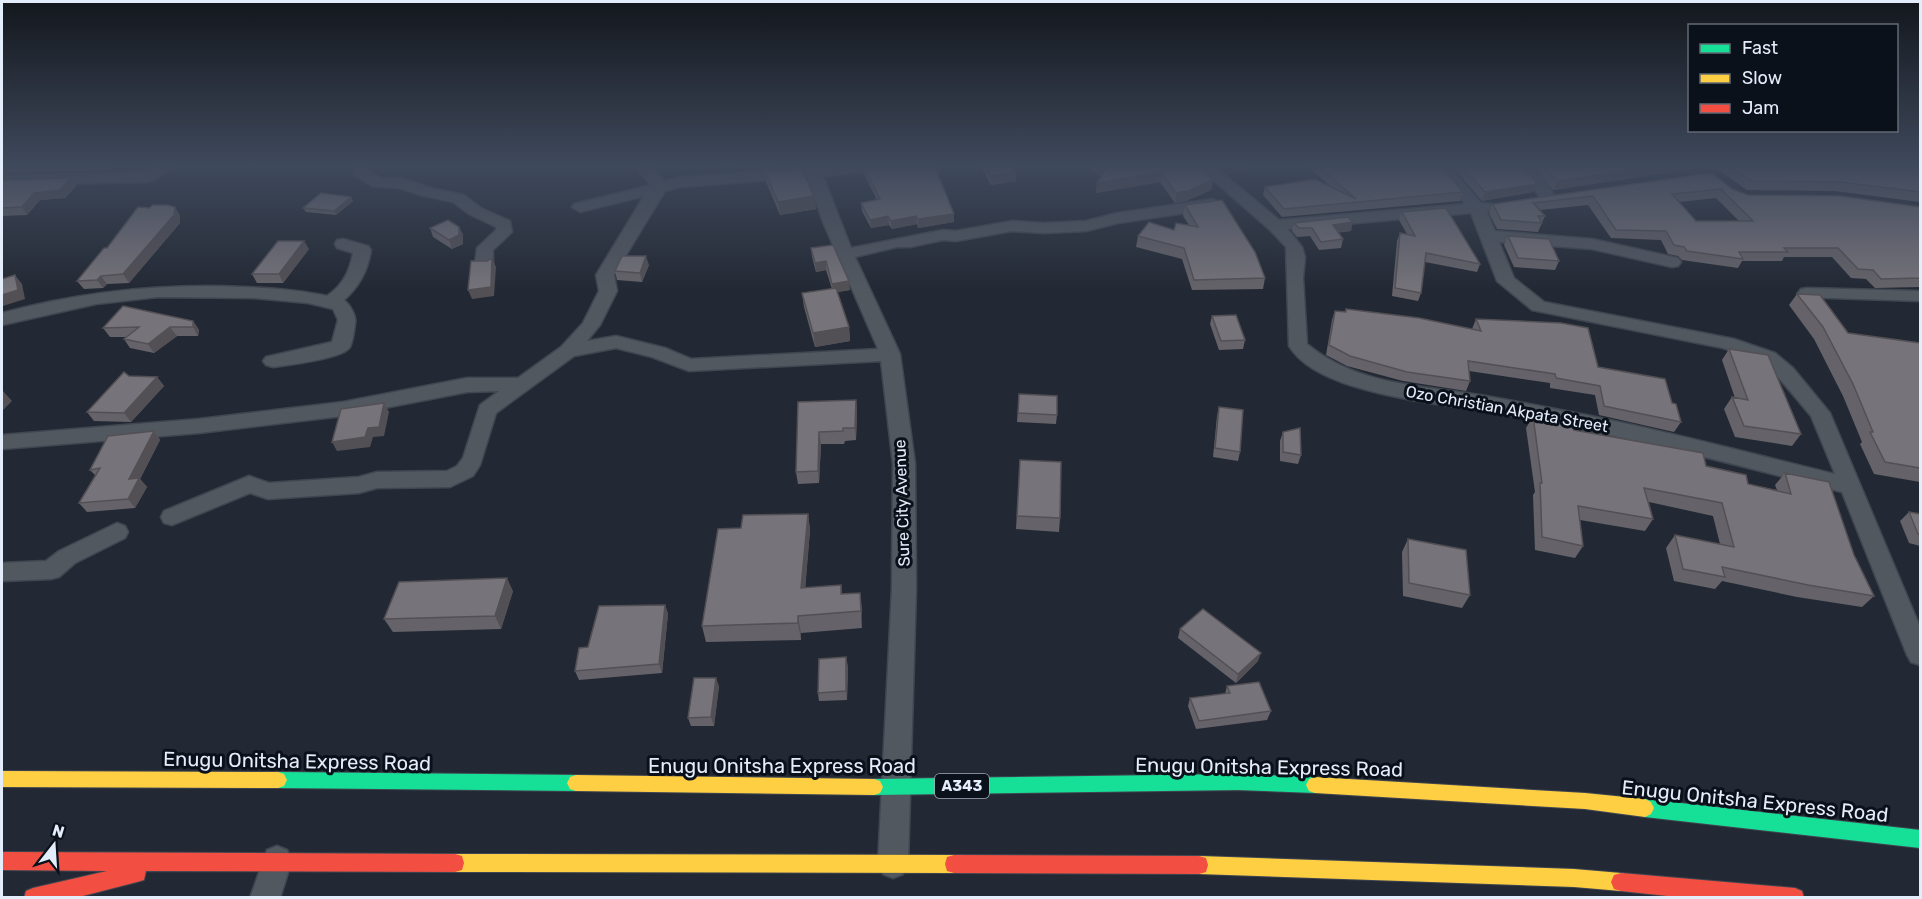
<svg xmlns="http://www.w3.org/2000/svg" width="1922" height="899" viewBox="0 0 1922 899" font-family="Rubik,sans-serif">
  <style>
    .lines { fill: none; stroke-linecap: round; stroke-linejoin: round }
    .street-casing { stroke: #404650; stroke-width: 3 }
    .fast-casing { stroke: #404650; stroke-width: 2 }
    .slow-casing { stroke: #404650; stroke-width: 2 }
    .jam-casing { stroke: #404650; stroke-width: 2 }
    .street { fill: #525860; fill-rule: evenodd }
    .fast { fill: #16e098; fill-rule: evenodd }
    .slow { fill: #ffcf43; fill-rule: evenodd }
    .jam { fill: #f24e42; fill-rule: evenodd }
    .wall { fill: #656369; fill-rule: evenodd }
    .shaded-wall { fill: #535055 }
    .building { fill: #76737a; stroke: #535055; stroke-width: 1.5; fill-rule: evenodd }
    .labels { text-anchor: middle; dominant-baseline: central; stroke-width: 6; stroke-linejoin: round; paint-order: stroke }
    .shield { fill: #0b111a; stroke: #a3abb8; stroke-width: 1.5 }
    .shield-label { font-size: 15px; font-weight: bold; fill: #e4edfb }
    .street-label { font-size: 16px; fill: #e4edfb; stroke: #0b111a }
    .near-street-label { font-size: 20px; fill: #e4edfb; stroke: #0b111a }
  </style>
  <rect width="100%" height="100%" fill="#232934"/>
  <g class="lines">
    <defs>
      <path id="street" d="M156,165H174L154,180L148,182L2,185V175L144,172Z
        M355,165H372L370,172L381,178H401L431,188L464,195L481,208L510,221L512,232L493,250V264L490,268H478L475,264L477,248L496,230V227L469,214L453,202L421,195L399,188L372,186L353,174L357,167Z
        M642,165H657L654,170L665,181L681,177L804,168V165H818L819,167L885,165L883,168L878,170L823,176L851,248L943,230L956,231L1012,221L1044,223L1086,221L1117,213L1213,199L1221,204L1213,209L1118,223L1086,231L1044,233L1012,231L956,241L943,240L910,247H897L855,257L900,354L915,464L916,588L908,864L903,874L893,878L883,874L878,864L892,588L893,464L881,361L689,371L652,357L616,348L574,356L496,413L480,465L473,476L450,487L377,488L359,493L268,499L250,493L172,525L164,523L161,517L164,511L249,476L269,483L359,477L377,472L447,471L457,466L463,458L480,405L499,391L467,392L343,416L199,433L2,449V435L199,419L343,402L467,378H518L561,347L583,323L599,291L596,275L644,196L580,212L572,207L574,204L651,185L638,170ZM807,177L823,222L878,349L691,359L665,348L616,336L587,341L600,325L617,291L614,275L665,191L681,187Z
        M1095,165H1110L1105,173L1100,175L1092,170Z
        M1196,165H1213L1279,220L1465,204L1432,165H1448L1481,203L1492,204L1494,207L1487,212L1495,231L1592,239L1678,258L1681,262L1678,266L1672,267L1592,249L1499,242L1514,278L1544,302L1734,339L1775,353L1793,368L1830,413L1920,627V665L1911,662L1907,655L1842,492C1739,465 1636,439 1532,419C1473,407 1411,404 1353,386C1330,379 1302,367 1289,346L1286,247L1269,229ZM1471,213L1497,281L1532,310L1723,348L1761,361L1779,378L1811,416L1835,474C1753,454 1673,433 1591,416C1554,409 1516,401 1479,395C1419,385 1356,385 1307,344L1303,278L1305,257L1302,247L1288,229Z
        M1510,165C1537,165 1542,177 1556,198L1554,201H1542L1530,183Z
        M343,239L368,246L371,250C368,270 359,287 344,300C350,305 357,316 355,324C354,331 353,341 350,347C343,359 287,365 273,367L266,365L263,361L266,357L332,342L338,320L333,309L308,303L254,298L158,297L96,304L2,325V313C81,292 161,283 244,287C272,288 300,290 327,296C342,286 350,271 353,253L337,248L335,244L337,240Z
        M1807,288L1920,291V301L1801,297L1798,293L1801,289Z
        M117,523L125,526L128,532L125,538L75,563L59,577L51,579L2,581V563L46,561L59,551Z
        M277,846L287,850L292,860L280,898H250L267,850Z"/>
      <path id="fast" d="M278,772L576,775L582,777L585,783L582,789L576,791L278,788L272,786L269,780L272,774Z
        M1238,774L1315,777L1321,779L1324,785L1321,791L1315,793L1238,790L874,795L868,793L865,787L868,781L874,779Z
        M1645,799L1920,830V848L1645,817L1639,814L1636,808L1639,802Z"/>
      <path id="slow" d="M2,771L278,772L284,774L287,780L284,786L278,788L2,787Z
        M576,775L874,779L880,781L883,787L880,793L874,795L576,791L570,789L567,783L570,777Z
        M1315,777L1585,793L1645,799L1651,802L1654,808L1651,814L1645,817L1585,809L1315,793L1309,791L1306,785L1309,779Z
        M455,854L954,855L961,857L963,864L961,871L954,873L455,872L448,870L446,863L448,856Z
        M1199,856L1574,869L1621,873L1628,875L1631,882L1628,889L1621,891L1574,887L1199,874L1192,872L1190,865L1192,858Z"/>
      <path id="jam" d="M2,852L455,854L462,856L464,863L462,870L455,872L146,871L144,880L137,882L75,898H24L26,891L33,888L107,871L2,870Z
        M954,855L1199,856L1206,858L1208,865L1206,872L1199,874L954,873L947,871L945,864L947,857Z
        M1621,873L1795,888L1802,891L1804,898H1686L1621,891L1614,889L1611,882L1614,875Z"/>
    </defs>
    <use href="#street" class="street-casing"/>
    <use href="#fast" class="fast-casing"/>
    <use href="#slow" class="slow-casing"/>
    <use href="#jam" class="jam-casing"/>
    <use href="#street" class="street"/>
    <use href="#fast" class="fast"/>
    <use href="#slow" class="slow"/>
    <use href="#jam" class="jam"/>
  </g>
  <path class="wall" d="M2,165H115L108,170L2,173Z
    M719,165H777V168L761,169L759,165L720,168Z
    M863,165L954,222L918,228L917,224L892,229L889,225L871,228L862,211L861,203L877,200L864,174Z
    M980,165H1011L1016,172V181L991,185Z
    M1108,165L1205,171L1213,180L1211,190L1186,201L1175,203L1160,182L1096,193L1097,183Z
    M1215,165H1254L1242,171L1232,166L1222,169Z
    M1306,165H1440L1463,192L1460,201L1282,217L1263,195L1265,187L1330,186Z
    M1451,165H1519L1537,184L1533,192L1482,201Z
    M1522,165H1554L1555,166L1564,165H1920V203V202L1835,191L1747,190L1719,170L1698,168L1553,190L1536,170Z
    M764,170L779,172L814,196L816,209L780,215L766,182Z
    M1703,174L1732,189L1748,195L1920,207V287L1875,288L1866,279L1851,278L1832,257H1784L1782,261H1742L1738,268L1682,260L1678,256L1668,254L1661,240L1611,238L1588,205L1540,210L1545,216L1538,232L1497,229L1489,213L1493,204ZM1716,198L1739,221H1696L1679,202Z
    M2,180L76,186L65,198L40,200L27,215L2,216Z
    M351,197L353,201L336,215L306,212L303,208Z
    M1185,205L1265,278L1263,289L1192,290L1182,259L1136,247L1138,236L1174,230L1189,225L1183,216Z
    M175,207L180,216V223L129,283L107,284L103,288L84,289L77,281L149,208Z
    M1402,212L1480,264L1477,272L1425,262L1421,293L1418,301L1392,296L1397,241L1400,233L1407,234L1399,220Z
    M1294,223L1351,231L1338,232L1343,239L1341,248L1319,250L1310,236L1297,237L1292,231Z
    M459,227L463,235V244L452,249L433,237L430,228Z
    M1508,236L1559,261L1555,270L1514,267L1504,245Z
    M833,245L850,290L837,292L849,327L850,341L815,347L804,307L802,293L832,289L826,270L816,272L812,257L811,248Z
    M309,249L283,283H257L252,274Z
    M649,265L642,282L617,280L615,271Z
    M1797,294L1848,333L1920,343V482L1874,474L1860,444L1862,442L1843,396L1814,339L1789,305Z
    M1346,309L1472,329L1476,319L1598,367L1672,403L1681,422L1674,432L1599,415L1595,395L1550,388V383L1469,371L1470,381L1466,391L1403,381L1347,366L1326,355L1332,320L1335,311L1345,312Z
    M1212,316L1245,340L1243,349L1219,350L1210,324Z
    M193,321L199,330L198,336H177L154,353L130,348L124,339L127,337H110L103,328Z
    M1729,349L1801,434L1792,446L1735,437L1724,409L1732,397L1735,398L1722,360Z
    M129,376L157,377L164,386L131,422L94,421L87,412Z
    M1019,394L1057,415L1056,424L1017,422Z
    M856,400L857,412L856,440L845,441L844,444H821L819,483L798,484L796,472L798,402Z
    M1219,407L1240,452L1238,461L1213,457L1217,416Z
    M1533,416L1574,430L1706,466L1748,484L1777,490L1775,485L1785,473L1854,555L1874,596L1862,607L1797,597L1722,581L1715,589L1674,581L1666,548L1675,535L1720,544L1713,516L1649,502L1653,519L1645,531L1580,520L1583,546L1575,558L1535,550L1533,495L1535,492L1526,428Z
    M154,431L160,440L140,479L147,487L135,508L87,512L79,503L96,476L90,470Z
    M1283,432L1301,455L1298,464L1280,461V441Z
    M1020,460L1060,518L1059,532L1016,529Z
    M1909,512L1920,514V546L1909,543L1900,521Z
    M808,514L810,530L805,588L841,585L842,594L860,593L862,628L801,633V640L706,642L702,626L741,528Z
    M1408,539L1470,595L1462,608L1403,596L1402,552Z
    M513,591L501,629L393,632L384,619Z
    M665,605L668,614L662,673L579,680L575,671L588,647Z
    M1180,629L1258,661L1236,683L1178,638Z
    M848,666L847,700L819,701L818,693Z
    M719,686L714,726H691L688,718Z
    M1227,686L1271,711L1267,720L1196,729L1188,706L1190,698L1225,694Z"/>
  <path class="shaded-wall" d="M105,165H115L108,170Z
    M244,165H263L246,169Z
    M1206,165L1204,175L1200,166Z
    M1223,165H1232V166L1222,169Z
    M1243,165H1254L1242,171Z
    M1667,165H1700L1698,168L1553,190L1557,181Z
    M1016,172V181L991,185V176Z
    M1161,172L1160,182L1096,193L1097,183Z
    M71,178L76,186L65,198L40,200L27,215L22,207L34,193Z
    M1213,180L1211,190L1186,201L1175,203L1176,193Z
    M1537,184L1533,192L1482,201L1485,192Z
    M814,196L816,209L780,215L778,202Z
    M351,197L353,201L336,215L334,211Z
    M175,207L180,216V223L129,283L123,274Z
    M954,214V222L918,228V219Z
    M888,216L889,225L871,228L870,220Z
    M916,216L917,224L892,229L891,221Z
    M1353,222L1351,231L1330,234L1333,225Z
    M459,227L463,235V244L452,249L449,240Z
    M304,241L309,249L283,283L279,274Z
    M646,256L649,265L642,282L640,273Z
    M492,258L496,267L494,296L472,299L468,290Z
    M826,261V270L816,272L815,263Z
    M15,275L22,284L25,299L3,306L2,304V295Z
    M101,276L107,284L103,288L97,280Z
    M849,281L850,290L833,293L832,284Z
    M193,321L199,330L198,336L193,327Z
    M170,327L177,336L154,353L148,344Z
    M849,327L850,341L815,347L813,333Z
    M157,377L164,386L131,422L124,413Z
    M2,390L12,401L2,411Z
    M856,400L857,412L856,440L855,428Z
    M384,403L389,412L384,436L373,437L370,447L337,451L332,442L368,428Z
    M154,431L160,440L140,479L147,487L135,508L128,499L129,479Z
    M819,432L821,444L819,483L818,471Z
    M808,514L810,530L804,605L801,588Z
    M507,578L513,591L501,629L495,616Z
    M860,593L862,609V628L861,611Z
    M665,605L668,614L662,673L659,664Z
    M798,616L801,633V640L798,623Z
    M1261,653L1258,661L1236,683L1238,674Z
    M846,657L848,666L847,700L846,691Z
    M716,678L719,686L714,726L711,717Z"/>
  <path class="building" d="M2,165H38L2,166Z
    M863,165H934L954,214L918,219L916,216L891,221L888,216L870,220L861,203L880,199Z
    M985,165H1011L1016,172L991,176Z
    M1108,165H1206L1200,166L1213,180L1188,191L1176,193L1161,172L1097,183Z
    M1317,165H1440L1463,192L1284,209L1265,187L1315,179L1356,199Z
    M1461,165H1519L1532,176L1537,184L1485,192Z
    M1542,165H1554L1555,166L1564,165H1667L1557,181Z
    M1728,165H1920V192L1841,182L1752,181Z
    M801,168L814,196L778,202L764,170L778,169L779,172Z
    M1703,174H1713L1732,189L1748,195L1841,196L1920,207V278L1881,279L1873,270L1858,269L1838,248H1784L1788,252H1739L1743,259L1687,251L1684,247L1674,245L1666,231L1616,230L1593,196L1533,203L1545,216H1538L1542,223L1501,220L1493,204ZM1721,189L1753,221H1696L1672,194Z
    M71,178L60,190L34,193L22,207L2,208V180Z
    M321,193L351,197L334,211L303,208Z
    M1222,200L1255,252L1265,278L1194,280L1184,248L1138,236L1149,222L1174,230L1176,223L1198,227L1185,205Z
    M153,205H167L175,207L174,215L123,274L101,276L97,280L77,281L104,248H107L138,207L149,208Z
    M1446,208L1480,264L1426,253L1421,293L1395,288L1400,233L1415,236L1402,212Z
    M1348,217L1353,222L1333,225L1343,239L1321,242L1312,228H1299L1294,223Z
    M448,220L459,227V235L449,240L430,228Z
    M1508,236L1549,239L1559,261L1518,258Z
    M278,241H304L279,274H252Z
    M833,245L849,281L832,284L826,261L815,263L811,248Z
    M622,256H646L640,273L615,271Z
    M492,258L491,287L468,290L471,261H487Z
    M15,275L18,290L2,295V279Z
    M836,288L849,327L813,333L802,293Z
    M1797,294L1820,295L1848,333L1920,343V468L1885,462L1870,432H1873L1853,384L1823,327Z
    M123,306L193,321V327H170L148,344L124,339L139,327L103,328Z
    M1346,309L1419,318L1481,331L1476,319L1561,323L1588,328L1598,367L1665,379L1672,403L1676,404L1681,422L1604,406L1600,386L1556,378L1555,374L1468,361L1470,381L1407,372L1350,356L1329,345L1335,311L1346,312Z
    M1236,315L1245,340L1221,341L1212,316Z
    M1729,349L1768,355L1801,434L1744,426L1732,397L1748,400Z
    M124,372L129,376L157,377L124,413L87,412Z
    M1019,394L1057,396V415L1018,413Z
    M856,400L855,428H843V431L819,432L818,471L796,472L798,402Z
    M384,403L379,427L368,428L365,437L332,442L341,409Z
    M1219,407L1243,410L1240,452L1215,448Z
    M1533,416L1572,422L1574,430L1703,453L1706,466L1746,475L1748,484L1791,494L1785,473L1829,482L1854,555L1874,596L1808,585L1722,567L1725,577L1683,569L1675,535L1734,547L1722,503L1644,488L1653,519L1578,506L1583,546L1542,537L1540,483H1542Z
    M1300,428L1301,455L1283,452V432Z
    M154,431L129,479L139,478L128,499L79,503L100,468L90,470L108,436Z
    M1020,460L1061,462L1060,518L1017,516Z
    M1909,512L1920,514V535L1918,534Z
    M808,514L801,588L841,585V594L860,593L861,611L798,616V623L702,626L718,529L741,528L743,515Z
    M1408,539L1466,550L1470,595L1409,583Z
    M507,578L495,616L384,619L399,582Z
    M665,605L659,664L575,671L579,648L588,647L599,606Z
    M1203,609L1261,653L1238,674L1180,629Z
    M846,657V691L818,693L819,659Z
    M694,678H716L711,717L688,718Z
    M1259,682L1271,711L1199,721L1190,698L1230,693L1227,686Z"/>
  <linearGradient id="sky" x2="0" y2="1"><stop stop-color="#13171d"/><stop offset="0.57" stop-color="#3f495c"/><stop offset="1" stop-color="#3f495c" stop-opacity="0"/></linearGradient>
  <rect width="1922" height="290" fill="url(#sky)"/>
  <g class="labels">
    <rect class="shield" x="935" y="774" width="54" height="24" rx="4.5"/>
    <g class="shield-label">
      <text x="962" y="786">A343</text>
    </g>
    <g class="street-label">
      <text transform="translate(1507 409) rotate(10)">Ozo Christian Akpata Street</text>
      <text transform="translate(902 503) rotate(-92)">Sure City Avenue</text>
    </g>
    <g class="near-street-label">
      <text transform="translate(297 761) rotate(1)">Enugu Onitsha Express Road</text>
      <text x="782" y="766">Enugu Onitsha Express Road</text>
      <text transform="translate(1269 767) rotate(1)">Enugu Onitsha Express Road</text>
      <text transform="translate(1755 801) rotate(6)">Enugu Onitsha Express Road</text>
    </g>
  </g>
  <rect width="1922" height="899" fill="none" stroke="#e4edfb" stroke-width="6"/>
  <rect x="1688" y="24" width="210" height="108" fill="#0b111a" stroke="#626974" stroke-width="1.5"/>
  <rect x="1700" y="44" width="30" height="9" fill="#16e098" stroke="#626974" stroke-width="1.5"/>
  <text x="1742" y="54" font-size="18" fill="#e4edfb">Fast</text>
  <rect x="1700" y="74" width="30" height="9" fill="#ffcf43" stroke="#626974" stroke-width="1.5"/>
  <text x="1742" y="84" font-size="18" fill="#e4edfb">Slow</text>
  <rect x="1700" y="104" width="30" height="9" fill="#f24e42" stroke="#626974" stroke-width="1.5"/>
  <text x="1742" y="114" font-size="18" fill="#e4edfb">Jam</text>
  <g transform="translate(54 845) rotate(17)" stroke="#0b111a" stroke-width="4.5" paint-order="stroke">
  <path d="M0-4.5L10 22L0 15L-10 22Z" fill="#e4edfb"/>
  <text y="-9" font-size="16" font-weight="bold" text-anchor="middle" fill="#e4edfb">N</text>
  </g>
</svg>
